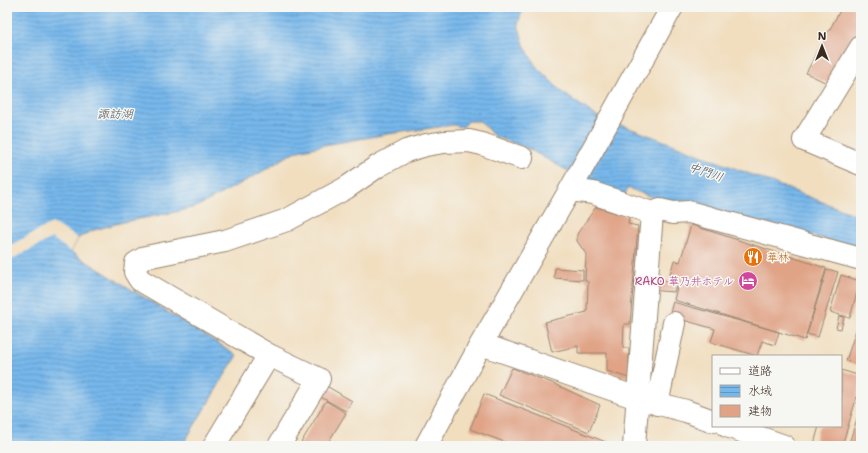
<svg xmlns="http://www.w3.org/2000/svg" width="868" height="453" viewBox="0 0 868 453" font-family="'Shantell Sans','Klee One',sans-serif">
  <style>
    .water { fill: url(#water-rules); stroke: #597185 }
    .pier { fill: #f1debf }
    .building { fill: #e0a386 }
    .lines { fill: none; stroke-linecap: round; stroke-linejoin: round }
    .minor-casing { stroke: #96846e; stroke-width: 24 }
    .minor { stroke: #fff; stroke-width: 22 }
    .labels { text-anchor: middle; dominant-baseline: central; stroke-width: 3; stroke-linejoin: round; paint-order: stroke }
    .food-label { font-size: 11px; fill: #c56008; stroke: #f6f6f2; text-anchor: start }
    .hotel-label { font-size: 11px; fill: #b23c85; stroke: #f6f6f2; text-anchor: end }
    .water-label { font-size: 12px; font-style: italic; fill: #4d555c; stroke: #f6f6f2 }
  </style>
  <defs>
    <pattern id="water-rules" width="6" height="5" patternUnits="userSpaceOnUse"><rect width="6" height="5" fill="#77b8ec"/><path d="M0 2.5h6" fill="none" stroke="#6396bf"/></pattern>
  </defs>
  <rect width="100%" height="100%" fill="#f6f6f2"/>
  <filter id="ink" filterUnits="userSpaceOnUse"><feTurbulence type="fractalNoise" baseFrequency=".025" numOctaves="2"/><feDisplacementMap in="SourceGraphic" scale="8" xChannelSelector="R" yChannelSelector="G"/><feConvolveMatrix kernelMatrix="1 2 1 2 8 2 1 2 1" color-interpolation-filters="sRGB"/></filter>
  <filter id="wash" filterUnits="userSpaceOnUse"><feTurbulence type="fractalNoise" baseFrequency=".012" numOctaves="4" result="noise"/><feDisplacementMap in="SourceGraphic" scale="16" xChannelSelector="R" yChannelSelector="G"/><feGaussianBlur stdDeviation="0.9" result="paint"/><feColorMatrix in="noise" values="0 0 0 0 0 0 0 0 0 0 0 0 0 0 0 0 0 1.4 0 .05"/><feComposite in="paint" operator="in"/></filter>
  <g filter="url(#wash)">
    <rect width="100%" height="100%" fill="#f1debf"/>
    <path class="water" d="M7,7H523L518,24L524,45L535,65L563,93L596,116L651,136L861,217V249L707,208L674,201L673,209L657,206V199L628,188L624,196L593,185L529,149L494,136L480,121H468L463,127L453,125L388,134L324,145L294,152L258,174L198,206L175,212L123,222L94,230L78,238L71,252L237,355L182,446H7Z"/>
    <path class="pier" d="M52,223L78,238L71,252L52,238L9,261H7V247Z"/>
    <g id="blocks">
      <path class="building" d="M842,7H861V29L831,85L806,73Z
        M596,207L629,217L628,224L638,226L630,324H624L623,348H629V378L607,371V353H578V346L552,352L545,322L587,312L588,282L585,280L586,254L577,241V234Z
        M691,225L826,268L805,340L674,300L678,283L669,279L674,260L680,262Z
        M555,268L583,270V280L554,278Z
        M827,269L838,272L818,337L807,334Z
        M841,275L860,281L850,318L830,312Z
        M635,278L667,281L676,284L674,292L634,289Z
        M673,302L779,332L775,345L762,341L757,356L711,342L715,329L669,316Z
        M861,315V366L846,361Z
        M839,316L844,317L841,329L836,328Z
        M512,368L552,383L600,405L589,432L499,395Z
        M841,370L861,376V383L842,446H821L814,444L819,426H841Z
        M323,384L352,401L346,411L317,395Z
        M484,394L616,446H515L470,429Z
        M326,401L346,413L326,446H299Z
        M861,407V446H848Z"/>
    </g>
  </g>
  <g filter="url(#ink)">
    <use href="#blocks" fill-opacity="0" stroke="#96846e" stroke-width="1"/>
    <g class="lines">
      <defs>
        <path id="minor" d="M861,47L804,140L851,160L861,164
          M570,190L593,193L652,213L634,446
          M652,213L660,210L673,213L689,212L861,259
          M481,344L637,398L686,411L713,421
          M657,404L674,323
          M727,426L784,446
          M214,446L269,355
          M279,446L319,379L269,355L140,280L135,272L136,263L146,257L225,241L287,220L346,188L378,166L406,151L426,145L444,142L469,141L482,144L522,158
          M426,446L481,344L570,190L672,7"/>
      </defs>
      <use href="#minor" class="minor-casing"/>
      <use href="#minor" class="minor"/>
    </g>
  </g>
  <defs>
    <symbol id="restaurant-disc" viewBox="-11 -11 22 22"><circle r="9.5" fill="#e8710a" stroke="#f6f6f2"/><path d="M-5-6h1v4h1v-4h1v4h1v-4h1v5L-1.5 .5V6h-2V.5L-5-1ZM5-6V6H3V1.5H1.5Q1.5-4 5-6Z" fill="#fff"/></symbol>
    <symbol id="hotel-disc" viewBox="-11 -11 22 22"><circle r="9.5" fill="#d1479c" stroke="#f6f6f2"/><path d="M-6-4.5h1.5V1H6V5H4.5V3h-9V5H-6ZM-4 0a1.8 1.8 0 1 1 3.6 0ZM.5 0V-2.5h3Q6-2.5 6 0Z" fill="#fff"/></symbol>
  </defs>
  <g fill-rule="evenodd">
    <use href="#restaurant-disc" x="742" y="246" width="22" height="22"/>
    <use href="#hotel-disc" x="737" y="270" width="22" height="22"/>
  </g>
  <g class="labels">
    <g class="food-label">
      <text x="767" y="257">華林</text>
    </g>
    <g class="hotel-label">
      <text x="734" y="281">RAKO 華乃井ホテル</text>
    </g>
    <g class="water-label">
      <text x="115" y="114">諏訪湖</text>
      <text transform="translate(706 172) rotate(19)">中門川</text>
    </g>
  </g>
  <rect width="868" height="453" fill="none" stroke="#f6f6f2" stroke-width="24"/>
  <rect x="712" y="355" width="130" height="72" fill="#f6f6f2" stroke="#aba49d"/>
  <rect x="720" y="368" width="20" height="6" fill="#ffffff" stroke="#aba49d"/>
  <text x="748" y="375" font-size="12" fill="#3b2a1e">道路</text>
  <rect x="720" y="385" width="20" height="12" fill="url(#water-rules)" stroke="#aba49d"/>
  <text x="748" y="395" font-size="12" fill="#3b2a1e">水域</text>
  <rect x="720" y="405" width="20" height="12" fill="#e0a386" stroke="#aba49d"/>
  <text x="748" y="415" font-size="12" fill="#3b2a1e">建物</text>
  <g transform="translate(822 46)" stroke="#f6f6f2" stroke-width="3" paint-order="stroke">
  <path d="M0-3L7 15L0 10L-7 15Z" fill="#3b2a1e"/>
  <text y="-6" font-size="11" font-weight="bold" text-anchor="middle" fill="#3b2a1e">N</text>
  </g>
</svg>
